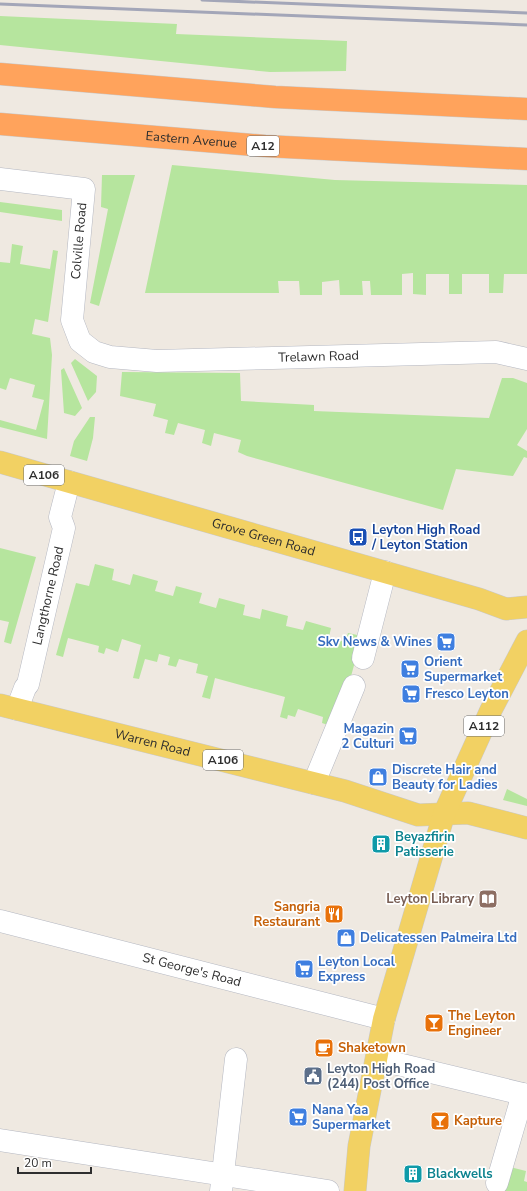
<svg xmlns="http://www.w3.org/2000/svg" width="527" height="1191" viewBox="0 0 527 1191" font-family="'Nunito Sans',sans-serif">
  <style>
    .green { fill: #b6e59e }
    .lines { fill: none; stroke-linecap: round; stroke-linejoin: round }
    .minor-casing { stroke: #b4b7c1; stroke-width: 23 }
    .major-casing { stroke: #c9c9c9; stroke-width: 23 }
    .highway-casing { stroke: #c9c9c9; stroke-width: 23 }
    .minor { stroke: #fff; stroke-width: 22 }
    .major { stroke: #f2d163; stroke-width: 22 }
    .highway { stroke: #ffa35c; stroke-width: 22 }
    .rail { stroke: #a3a6b8; stroke-width: 3 }
    .labels { text-anchor: middle; dominant-baseline: central; stroke-width: 3.5; stroke-linejoin: round; paint-order: stroke }
    .shield { fill: #fff; stroke: #6d6d6d; stroke-width: 1 }
    .shield-label { font-size: 12px; font-weight: bold; fill: #2e2e2e }
    .street-label { font-size: 13px; fill: #2e2e2e; stroke: #fff }
    .transit-label { font-size: 13px; font-weight: bold; fill: #164399; stroke: #fff; text-anchor: start }
    .shop-label { font-size: 13px; font-weight: bold; fill: #366cbe; stroke: #fff; text-anchor: start }
    .culture-label { font-size: 13px; font-weight: bold; fill: #0d838f; stroke: #fff; text-anchor: start }
    .education-label { font-size: 13px; font-weight: bold; fill: #785e54; stroke: #fff; text-anchor: end }
    .food-label { font-size: 13px; font-weight: bold; fill: #c56008; stroke: #fff; text-anchor: start }
    .service-label { font-size: 13px; font-weight: bold; fill: #4e5e75; stroke: #fff; text-anchor: start }
  </style>
  <rect width="100%" height="100%" fill="#efe9e1"/>
  <path class="green" d="M0,16L177,24L176,34L347,41L346,71L270,72L0,45Z
    M172,165L335,180L527,185V274H504L503,293H489V274H462V294H449V274H426V295L413,294V273L402,274V295H371L370,281H362L363,295H340L339,280L322,282V295H300L299,281H278L279,293H145Z
    M102,175H135L99,306L90,303L108,209L101,207Z
    M0,202L62,210V221L0,212Z
    M12,244L23,246L20,264L50,269L53,250L58,251L48,322L35,319L32,334L50,338L52,355L47,439L0,427V420L36,430L44,400L32,397L35,385L10,378L6,390L0,388V262L10,263Z
    M75,359L97,376L96,392L88,401L71,363Z
    M64,368L82,408L75,416L64,413L61,370Z
    M122,372L240,373L241,401L314,405V411L489,418L502,378H513L527,383V429L517,445L527,451V458L524,457L513,476L456,469L443,510L247,456L238,452L241,440L214,433L211,446L202,443L205,430L178,423L174,435L165,433L168,420L153,416L156,404L120,396Z
    M90,417H95L93,438L87,461L70,456L74,441Z
    M0,548L36,557L11,644L4,642L9,622L0,620Z
    M95,564L114,569L112,580L130,585L133,574L158,581L155,591L173,596L176,586L202,593L199,603L216,608L219,598L245,605L243,615L260,619L262,609L288,616L286,626L303,630L306,621L331,628L329,637L345,642L348,633L362,636L350,680L331,726L322,723L323,717L298,709L295,717L288,715L287,719L280,717L285,697L215,678L210,699L202,697L208,676L196,673L198,664L179,659L176,667L168,665L170,657L159,654L157,662L145,659L139,679L133,678L141,645L122,639L118,652L106,648L104,654L98,652L99,646L68,638L63,657L56,655L76,583L89,586Z
    M507,789L527,799V806L503,800Z
    M510,1167L526,1171L524,1181L527,1182V1191H504Z"/>
  <g class="lines">
    <defs>
      <g id="minor">
        <path id="s1" d="M0,179L84,189L72,320L80,341L94,352L110,357L157,361L496,352L527,359"/>
        <path d="M363,658L385,572"/>
        <path id="s2" d="M17,709L25,688L28,684L64,528L60,517L69,482"/>
        <path d="M314,783L354,686"/>
        <path id="s3" d="M0,921L384,1019"/>
        <path d="M377,1059L527,1095"/>
        <path d="M0,1140L328,1191"/>
        <path d="M497,1183L523,1094"/>
        <path d="M221,1191L236,1059"/>
      </g>
      <g id="major">
        <path id="s4" d="M0,462L479,599L506,609L527,607"/>
        <path id="s5" d="M0,705L345,791L418,815L468,813L527,828"/>
        <path d="M355,1191L359,1146L384,1019L444,814L491,710L527,641"/>
      </g>
      <g id="highway">
        <path d="M0,74L275,97L527,109"/>
        <path id="s6" d="M0,124L265,146L527,159"/>
      </g>
    </defs>
    <use href="#minor" class="minor-casing"/>
    <use href="#major" class="major-casing"/>
    <use href="#highway" class="highway-casing"/>
    <use href="#minor" class="minor"/>
    <use href="#major" class="major"/>
    <use href="#highway" class="highway"/>
    <path class="rail" d="M202,0L527,13
      M0,4L527,25"/>
  </g>
  <defs>
    <symbol id="bus-square" viewBox="-11 -11 22 22"><rect x="-9" y="-9" width="18" height="18" rx="4" fill="#1a4fb4" stroke="#fff"/><path d="M-5-6H5V4H4V6H2V4H-2V6H-4V4H-5ZM-3.5-4V0h7V-4ZM-3.5 1.2v1.5H-2V1.2ZM2 1.2v1.5H3.5V1.2Z" fill="#fff"/></symbol>
    <symbol id="supermarket-square" viewBox="-11 -11 22 22"><rect x="-9" y="-9" width="18" height="18" rx="4" fill="#3f7fe0" stroke="#fff"/><path d="M-6-5.5h2.5l.6 2H6L4.5 2H-2.5L-4.4-4H-6ZM-1.5 3.2a1.3 1.3 0 1 0 .1 0ZM3 3.2a1.3 1.3 0 1 0 .1 0Z" fill="#fff"/></symbol>
    <symbol id="shop-square" viewBox="-11 -11 22 22"><rect x="-9" y="-9" width="18" height="18" rx="4" fill="#3f7fe0" stroke="#fff"/><path d="M-5-2.5h2.3a2.7 3.5 0 0 1 5.4 0H5L5.5 6h-11ZM-1.5-2.5h3a1.5 2.3 0 0 0-3 0Z" fill="#fff"/></symbol>
    <symbol id="building-square" viewBox="-11 -11 22 22"><rect x="-9" y="-9" width="18" height="18" rx="4" fill="#0f9aa8" stroke="#fff"/><path d="M-4-6H4V6H1V3H-1V6H-4ZM-2.5-4.3h1.7v1.8h-1.7ZM.8-4.3h1.7v1.8H.8ZM-2.5-1h1.7V.8h-1.7ZM.8-1h1.7V.8H.8Z" fill="#fff"/></symbol>
    <symbol id="library-square" viewBox="-11 -11 22 22"><rect x="-9" y="-9" width="18" height="18" rx="4" fill="#8d6e63" stroke="#fff"/><path d="M-6-4Q-3-5.5-.7-3.5V5Q-3 3-6 4ZM6-4Q3-5.5 .7-3.5V5Q3 3 6 4Z" fill="#fff"/></symbol>
    <symbol id="restaurant-square" viewBox="-11 -11 22 22"><rect x="-9" y="-9" width="18" height="18" rx="4" fill="#e8710a" stroke="#fff"/><path d="M-5-6h1v4h1v-4h1v4h1v-4h1v5L-1.5 .5V6h-2V.5L-5-1ZM5-6V6H3V1.5H1.5Q1.5-4 5-6Z" fill="#fff"/></symbol>
    <symbol id="bar-square" viewBox="-11 -11 22 22"><rect x="-9" y="-9" width="18" height="18" rx="4" fill="#e8710a" stroke="#fff"/><path d="M-6-5H6L.8 .8V4.5H3.5V6h-7V4.5H-.8V.8Z" fill="#fff"/></symbol>
    <symbol id="cafe-square" viewBox="-11 -11 22 22"><rect x="-9" y="-9" width="18" height="18" rx="4" fill="#e8710a" stroke="#fff"/><path d="M-5.5-4.5H6V0H3Q3 3.5 0 3.5H-2.5Q-5.5 3.5-5.5 0ZM3-3.2v2h1.7v-2ZM-6 4.5H4V6H-6Z" fill="#fff"/></symbol>
    <symbol id="civic-square" viewBox="-11 -11 22 22"><rect x="-9" y="-9" width="18" height="18" rx="4" fill="#5c6f8a" stroke="#fff"/><path d="M-.6-6.5H3V-4.5H.6V-3L4-1V1h2V6H-6V1h2V-1L-.6-3ZM-1.2 2.5V6h2.4V2.5Z" fill="#fff"/></symbol>
  </defs>
  <g fill-rule="evenodd">
    <use href="#bus-square" x="347" y="526" width="22" height="22"/>
    <use href="#supermarket-square" x="435" y="631" width="22" height="22"/>
    <use href="#supermarket-square" x="399" y="658" width="22" height="22"/>
    <use href="#supermarket-square" x="400" y="683" width="22" height="22"/>
    <use href="#supermarket-square" x="397" y="725" width="22" height="22"/>
    <use href="#shop-square" x="367" y="766" width="22" height="22"/>
    <use href="#building-square" x="370" y="833" width="22" height="22"/>
    <use href="#library-square" x="477" y="888" width="22" height="22"/>
    <use href="#restaurant-square" x="323" y="903" width="22" height="22"/>
    <use href="#shop-square" x="335" y="927" width="22" height="22"/>
    <use href="#supermarket-square" x="293" y="958" width="22" height="22"/>
    <use href="#bar-square" x="423" y="1012" width="22" height="22"/>
    <use href="#cafe-square" x="313" y="1037" width="22" height="22"/>
    <use href="#civic-square" x="302" y="1065" width="22" height="22"/>
    <use href="#supermarket-square" x="287" y="1106" width="22" height="22"/>
    <use href="#bar-square" x="429" y="1110" width="22" height="22"/>
    <use href="#building-square" x="402" y="1163" width="22" height="22"/>
  </g>
  <g class="labels">
    <g class="shield">
      <rect x="247" y="136" width="32" height="20" rx="3"/>
      <rect x="24" y="465" width="40" height="20" rx="3"/>
      <rect x="464" y="716" width="40" height="20" rx="3"/>
      <rect x="203" y="750" width="40" height="20" rx="3"/>
    </g>
    <g class="shield-label">
      <text x="263" y="146">A12</text>
      <text x="44" y="475">A106</text>
      <text x="484" y="726">A112</text>
      <text x="223" y="760">A106</text>
    </g>
    <g class="street-label">
      <text stroke="none"><textPath href="#s6" startOffset="192">Eastern Avenue</textPath></text>
      <text transform="translate(79 241) rotate(-85)">Colville Road</text>
      <text stroke="none"><textPath href="#s1" startOffset="482">Trelawn Road</textPath></text>
      <text stroke="none"><textPath href="#s4" startOffset="274">Grove Green Road</textPath></text>
      <text stroke="none"><textPath href="#s2" startOffset="118">Langthorne Road</textPath></text>
      <text stroke="none"><textPath href="#s5" startOffset="157">Warren Road</textPath></text>
      <text stroke="none"><textPath href="#s3" startOffset="198">St George's Road</textPath></text>
    </g>
    <g class="transit-label">
      <text x="372" y="530">Leyton High Road<tspan x="372" dy="15">/ Leyton Station</tspan></text>
    </g>
    <g class="shop-label">
      <text x="432" y="642" text-anchor="end">Skv News &amp; Wines</text>
      <text x="424" y="662">Orient<tspan x="424" dy="15">Supermarket</tspan></text>
      <text x="425" y="694">Fresco Leyton</text>
      <text x="394" y="729" text-anchor="end">Magazin<tspan x="394" dy="15">2 Culturi</tspan></text>
      <text x="392" y="770">Discrete Hair and<tspan x="392" dy="15">Beauty for Ladies</tspan></text>
      <text x="360" y="938">Delicatessen Palmeira Ltd</text>
      <text x="318" y="962">Leyton Local<tspan x="318" dy="15">Express</tspan></text>
      <text x="312" y="1110">Nana Yaa<tspan x="312" dy="15">Supermarket</tspan></text>
    </g>
    <g class="culture-label">
      <text x="395" y="837">Beyazfirin<tspan x="395" dy="15">Patisserie</tspan></text>
      <text x="427" y="1174">Blackwells</text>
    </g>
    <g class="education-label">
      <text x="474" y="899">Leyton Library</text>
    </g>
    <g class="food-label">
      <text x="320" y="907" text-anchor="end">Sangria<tspan x="320" dy="15">Restaurant</tspan></text>
      <text x="448" y="1016">The Leyton<tspan x="448" dy="15">Engineer</tspan></text>
      <text x="338" y="1048">Shaketown</text>
      <text x="454" y="1121">Kapture</text>
    </g>
    <g class="service-label">
      <text x="327" y="1069">Leyton High Road<tspan x="327" dy="15">(244) Post Office</tspan></text>
    </g>
  </g>
  <path d="M18 1167v6h73v-6" fill="none" stroke="#2e2e2e" stroke-width="2"/>
  <text x="24" y="1167" font-size="12" fill="#2e2e2e" stroke="#ffffff" stroke-width="3" paint-order="stroke">20 m</text>
</svg>
